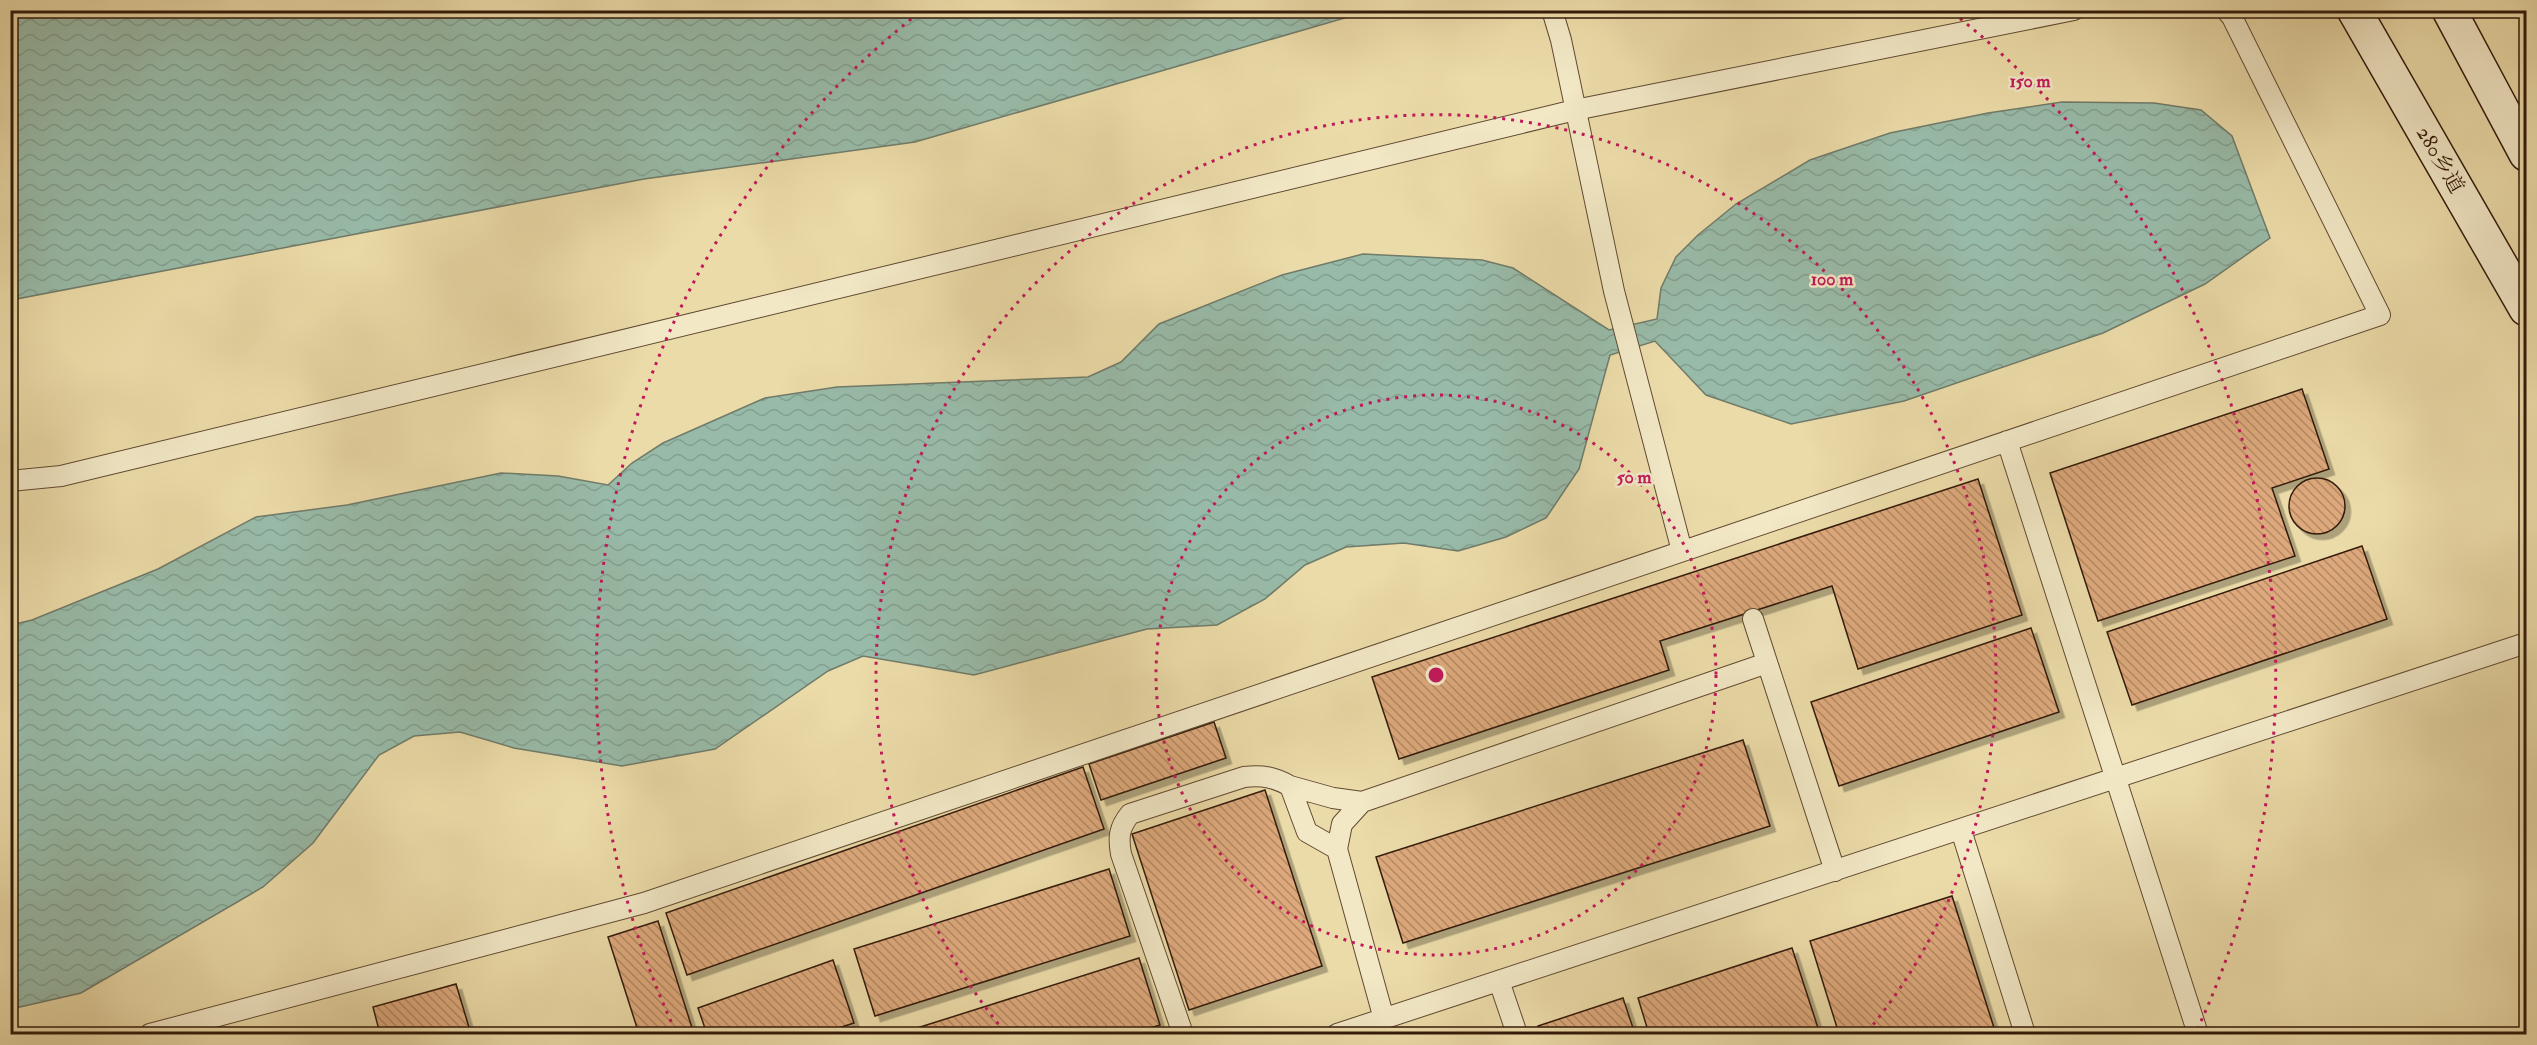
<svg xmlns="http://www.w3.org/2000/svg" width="2537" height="1045" viewBox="0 0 2537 1045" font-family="'IM FELL Double Pica','Noto Serif SC',serif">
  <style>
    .water { fill: url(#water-waves); stroke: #707b69; stroke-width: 1.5 }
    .building { fill: url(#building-back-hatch); stroke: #331a0a; stroke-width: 1.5; filter: url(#shadow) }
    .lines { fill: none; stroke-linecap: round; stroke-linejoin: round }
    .lane-casing { stroke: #614a32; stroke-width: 22 }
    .secondary-casing { stroke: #331a0a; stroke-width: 36 }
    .lane { stroke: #f2e8c6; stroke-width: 20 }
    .secondary { stroke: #f2e8c6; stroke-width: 33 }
    .ring { fill: none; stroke: #c2185b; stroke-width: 3; stroke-dasharray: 3 6 }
    .labels { text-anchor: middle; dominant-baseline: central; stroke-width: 5; stroke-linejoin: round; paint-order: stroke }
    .street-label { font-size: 21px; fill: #331a0a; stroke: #f2e8c6 }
    .centre { fill: #c2185b; stroke: #f2e8c6; stroke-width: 3 }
    .ring-label { font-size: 18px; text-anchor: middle; font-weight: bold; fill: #c2185b; stroke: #f2e8c6; stroke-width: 5; stroke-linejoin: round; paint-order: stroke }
  </style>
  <defs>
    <pattern id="water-waves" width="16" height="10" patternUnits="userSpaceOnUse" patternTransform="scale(1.5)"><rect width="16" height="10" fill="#98bba9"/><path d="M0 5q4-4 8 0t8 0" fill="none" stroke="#83a090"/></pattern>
    <pattern id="building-back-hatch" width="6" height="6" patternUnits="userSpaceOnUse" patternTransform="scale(1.5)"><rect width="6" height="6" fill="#dda97b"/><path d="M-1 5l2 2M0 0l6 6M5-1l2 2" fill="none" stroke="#b48963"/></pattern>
    <filter id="shadow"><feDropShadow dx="5.5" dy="5.5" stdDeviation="0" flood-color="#0004"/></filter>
  </defs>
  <rect width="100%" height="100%" fill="#ebdba8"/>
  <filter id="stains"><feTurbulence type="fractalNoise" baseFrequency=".00333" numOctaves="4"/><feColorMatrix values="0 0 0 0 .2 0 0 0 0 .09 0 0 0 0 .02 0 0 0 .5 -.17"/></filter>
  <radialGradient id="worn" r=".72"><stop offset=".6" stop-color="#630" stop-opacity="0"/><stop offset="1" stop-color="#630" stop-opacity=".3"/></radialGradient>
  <path class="water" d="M11,10H1348V11L1345,18L915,142L644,179L11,300Z
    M2062,102L2154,103L2201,110L2232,136L2270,238L2205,284L2103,333L1904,401L1791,424L1706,395L1655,341L1610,355L1579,469L1546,518L1506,537L1458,551L1404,543L1346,547L1305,565L1265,599L1217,625L1147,629L974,675L863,656L828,671L715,749L622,766L514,748L460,732L414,736L379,755L313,843L263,887L81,993L11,1009V625L32,620L158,569L256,517L347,505L501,473L558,476L608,485L632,463L663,443L765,398L837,387L1088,377L1121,362L1159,324L1282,275L1363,254L1482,260L1513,268L1609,330L1657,319L1661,288L1676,257L1698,235L1736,204L1810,160L1890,133L1988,113Z"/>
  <path class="building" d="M2302,389L2329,469L2272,488L2295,556L2098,621L2050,473Z
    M2289 506a28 28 0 1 1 56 0a28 28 0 1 1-56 0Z
    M1978,479L2022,615L1858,669L1832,586L1660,641L1669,670L1399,759L1372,677Z
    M2362,546L2387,619L2132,705L2107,632Z
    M2031,628L2059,712L1839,786L1811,702Z
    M1214,722L1226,758L1101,800L1089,764Z
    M1743,740L1770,826L1403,943L1376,857Z
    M1083,767L1104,829L687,975L666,913Z
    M1265,790L1322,966L1189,1010L1132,834Z
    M1109,869L1130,936L875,1016L854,949Z
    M1952,896L1996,1034H1839L1810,941Z
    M658,921L694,1034H639L608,937Z
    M1792,948L1820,1034H1649L1638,998Z
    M1139,958L1160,1025L1131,1034H898Z
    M833,960L854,1023L820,1034H707L698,1008Z
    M456,984L471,1034H380L373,1007Z
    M1623,998L1635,1034H1541L1538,1026Z"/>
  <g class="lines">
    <defs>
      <path id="lane" d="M1552,10L1561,40L1614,291L1682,551
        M2007,441L2198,1034
        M10,481L61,476L1575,110L2074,10
        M1753,619L1835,871
        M1961,830L2025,1034
        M1337,849L1307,832L1290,786L1333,798L1362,802
        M1499,981L1517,1034
        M1384,1019L1337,849L1342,824L1362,802L1767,663
        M150,1034L644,903L2380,315L2232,17L2226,10
        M1183,1034L1121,854C1118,837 1119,828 1130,814L1244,777C1263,775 1274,777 1290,786
        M1337,1034L2526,643"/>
      <path id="secondary" d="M2354,10L2526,309
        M2449,10L2526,154"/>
    </defs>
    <use href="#lane" class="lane-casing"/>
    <use href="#secondary" class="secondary-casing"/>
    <use href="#lane" class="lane"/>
    <use href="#secondary" class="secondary"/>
  </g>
  <g class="ring">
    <circle cx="1436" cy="675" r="280"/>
    <path d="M1004 1031A560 560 0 1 1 1868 1031"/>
    <path d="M675 1030A840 840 0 0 1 919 13M1953 13A840 840 0 0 1 2197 1030"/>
  </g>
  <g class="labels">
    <g class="street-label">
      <text transform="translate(2440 160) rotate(60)">280乡道</text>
    </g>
  </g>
  <circle cx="1436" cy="675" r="9" class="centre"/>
  <g class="ring-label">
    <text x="2030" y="87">150 m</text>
    <text x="1832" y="285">100 m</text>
    <text x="1634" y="483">50 m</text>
  </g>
  <rect width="2537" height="1045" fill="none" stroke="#ebdba8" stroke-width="36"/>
  <rect x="12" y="12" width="2513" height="1021" fill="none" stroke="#331a0a" stroke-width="3"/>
  <rect x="18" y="18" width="2501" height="1009" fill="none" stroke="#331a0a" stroke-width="1.5"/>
  <rect width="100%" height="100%" filter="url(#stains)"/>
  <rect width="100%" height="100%" fill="url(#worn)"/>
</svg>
